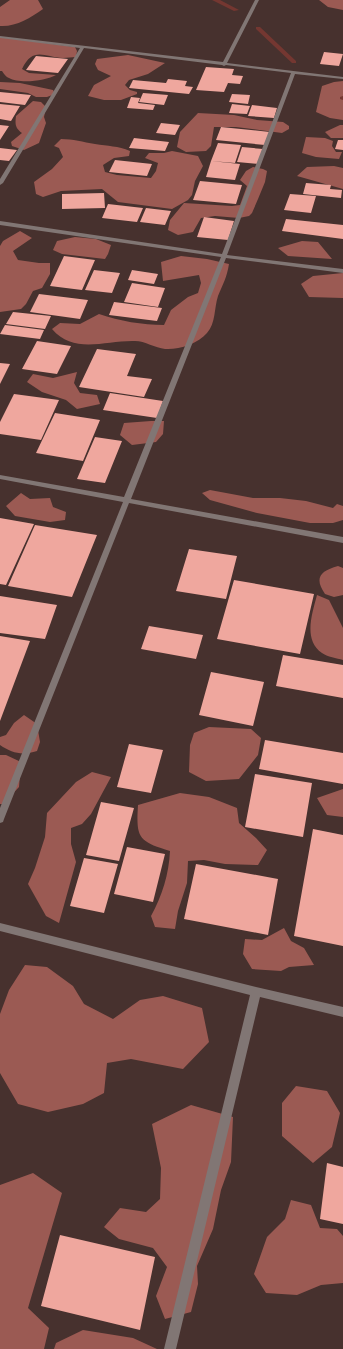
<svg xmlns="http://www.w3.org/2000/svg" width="343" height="1349" viewBox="0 0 343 1349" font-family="Roboto,sans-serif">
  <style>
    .forest { fill: #9b5a53 }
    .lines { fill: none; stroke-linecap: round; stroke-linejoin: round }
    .stream { fill: #743731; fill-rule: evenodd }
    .building { fill: #efa79e }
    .street { fill: #817674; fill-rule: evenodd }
  </style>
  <rect width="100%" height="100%" fill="#47312e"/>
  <path class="forest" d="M10,0H38L43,9C30,18 16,27 0,26V7Z
    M319,0H343V10L328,7Z
    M0,37L75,47L77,51L76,57C72,57 67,58 63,58C44,57 33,46 22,69L29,73L56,75C46,81 19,84 9,78C6,77 4,74 2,71H0Z
    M128,55L165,63L148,74L129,80L125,85L130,90L137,92V94L121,100H104L88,96L94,85L111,76L98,70L95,64L97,59Z
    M343,81V120L330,118L316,112L322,86L334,82Z
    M0,82L20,83L53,90L55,94L47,97H36L28,93L0,89Z
    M33,101L41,102L46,107L44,117L46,123L39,143L24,150L12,146L11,142L22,133C15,128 15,124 16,116Z
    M198,113L234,115L257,120L283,122L289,126V129L282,133L236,127H214L211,146L206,151L186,152L177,147L180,132Z
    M340,125H343V138H331L325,132Z
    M306,137L325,138L333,141L332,146L336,152H342L339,159L316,157L302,153Z
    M61,139C73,139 83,142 95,144C108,146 118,146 130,151L129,156L114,158L103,165L105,172L117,175L151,178L156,171L158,163L145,158L149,153H164L172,151L198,156L203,166L195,181L192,195L188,200L172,209L118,202L102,189L61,191L43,197L36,194L34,182L52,169L63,157L59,148L54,146Z
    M334,166L343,168V189L297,176L307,167Z
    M253,167L263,169L267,171L265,182L258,199L252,213L249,216L239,218L215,216L201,218L193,232L178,235L168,230L170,220L184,203L232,206L240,205L247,186L240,180L246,171Z
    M20,231L32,238L13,251L18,260L39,263H50V274L42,288L33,291L26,304L21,309L0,312V246L3,241Z
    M75,237L96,239L111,245L108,254L105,259L62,254L53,250L57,241Z
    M302,241L318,242L332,259L288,256L278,248Z
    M181,256L207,259L229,264C227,277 223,284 218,296C214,308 216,323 207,333C198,344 178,350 165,349C155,348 145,341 135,341C106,340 74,355 52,329L60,323L80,324L99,314C120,321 142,325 164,325L171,310L188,297L198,293L201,283L199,275L163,281L161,262Z
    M343,273V298L309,297L301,284L313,276Z
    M77,372L74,383L80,393L97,395L100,404L77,409L66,400L42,392L27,382L33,374L53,378Z
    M151,421H164L163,434L156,442L132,445L120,435L124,423Z
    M210,490L253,498H280L306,501L333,508L337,504L343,506V520L333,523H310L257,513L210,500L202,493Z
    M21,493L30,499L50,498L53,507L66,512L65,520L50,522L15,516L6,506Z
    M338,566L343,568V595L334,597L325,594C314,578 320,571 338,566Z
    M317,595L329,600L343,628V660C337,658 327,657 322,653C303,640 312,614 317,595Z
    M24,715L37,724L40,742L37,751C22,756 12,753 0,745V737L6,735L14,723Z
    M209,727L251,729L261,738L258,755L239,779L206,781L189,772L190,745L194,733Z
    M0,755H6L21,762L19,787L3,804H0Z
    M92,772L111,777L91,814L82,824L71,828V844L76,862L59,923L46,916L28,884L35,868L45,837L47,813L76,782Z
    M343,789V817L327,815L317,798Z
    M180,793L209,797L237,808L239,823L256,838L267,850L258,865L225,864L204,860L188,861L187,883L178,911L175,929L155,927L151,916C162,896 169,874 170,851C138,841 136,838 138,805Z
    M284,928L291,941L304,948L314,965L289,967L281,971L252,969L243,954L245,939L262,940Z
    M25,965L47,967L73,986L84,1004L113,1019L140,1000L163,996L202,1008L209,1042L183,1069L131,1059L107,1063L104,1093L83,1104L48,1112L18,1104L0,1073V1014L9,990Z
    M296,1086L327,1091L340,1113L332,1147L313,1163L282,1136V1103Z
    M191,1105L233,1117L231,1162L221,1190L213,1229L197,1266L198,1284L191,1312L165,1319L156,1296L167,1267L153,1248L119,1239L104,1227L120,1208L146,1212L160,1199L161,1168L152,1124Z
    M33,1173L62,1193L28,1308L49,1328L44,1349H0V1185Z
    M291,1200L311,1205L320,1228L337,1229L343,1236V1283L321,1285L297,1295L266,1293L254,1274L267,1237L285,1219Z
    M83,1330L133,1338L157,1349H54L56,1343Z"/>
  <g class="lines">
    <path class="stream" d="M212,0H220L239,10L234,11Z
      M256,27H260L296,61V63H292L256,29Z
      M343,96V100L340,99V97Z"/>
  </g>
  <path class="building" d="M324,52L343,54L339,66L320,64Z
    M36,56L68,59L58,73L26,70Z
    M206,67L234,69L232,75L243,76L240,84L228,83L224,92L196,90Z
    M168,79L187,81L185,86L193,87L189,94L129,88L133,80L166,83Z
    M0,92L31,95L25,105L0,102Z
    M143,93L168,95L164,105L139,102Z
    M232,94L250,95L248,104L229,102Z
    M131,97L140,98L138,103L155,105L153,110L127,108Z
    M0,104L20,106L11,121L0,119Z
    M232,104L250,106L247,114L229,113Z
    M252,105L277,108L274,118L248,116Z
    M161,123L180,125L175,135L156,133Z
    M0,125L9,126L0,140Z
    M221,127L270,132L265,145L216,140Z
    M134,138L169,142L165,151L129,148Z
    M338,140H343V150L335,149Z
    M218,143L241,145L235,163L211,161Z
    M242,147L263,149L258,164L237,162Z
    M0,148L17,150L9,161L0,160Z
    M115,160L152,164L147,176L109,172Z
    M211,161L240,164L235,180L206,177Z
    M200,181L242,185L236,204L193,200Z
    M306,183L331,185L330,189L342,190L341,198L303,194Z
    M104,193L105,208L62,209V194Z
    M290,194L316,196L311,213L284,210Z
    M108,204L143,208L137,222L102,218Z
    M146,208L171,211L165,225L140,222Z
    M204,217L234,221L228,240L197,237Z
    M286,219L343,225V239L282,231Z
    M64,256L95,260L82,290L50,286Z
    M94,270L120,273L112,293L85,290Z
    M132,270L158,274L154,284L128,280Z
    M132,283L165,288L158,307L124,302Z
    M39,294L88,300L80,319L30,312Z
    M114,302L162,308L157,321L109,315Z
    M13,312L51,316L45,329L6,324Z
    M5,325L44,330L40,339L0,334Z
    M37,341L71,346L57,374L22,369Z
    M97,349L136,354L127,376L152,379L144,397L79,387Z
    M0,363L10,364L0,384Z
    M110,393L163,401L157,418L103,410Z
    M14,394L59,400L41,440L0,434V422Z
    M55,413L100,420L83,461L36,453Z
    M95,437L122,441L105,483L77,479Z
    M0,518L34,524L6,585L0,584Z
    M35,525L97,535L72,597L8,586Z
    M189,549L237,556L226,599L176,591Z
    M234,580L314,594L300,654L217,639Z
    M0,596L57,605L45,639L0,633Z
    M149,626L203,635L196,659L141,649Z
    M0,636L30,641L0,721Z
    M283,655L343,665V698L276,686Z
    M211,672L264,682L253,726L199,715Z
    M265,740L343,753V784L259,769Z
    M129,744L163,750L151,793L117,787Z
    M255,774L312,783L303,837L245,827Z
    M101,802L134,808L119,861L86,855Z
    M313,829L343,835V946L294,936Z
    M127,847L165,854L153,902L114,894Z
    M84,858L118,864L104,913L70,906Z
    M196,864L278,879L268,935L184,919Z
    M327,1163L343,1167V1224L320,1219Z
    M60,1235L155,1257L140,1330L41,1306Z"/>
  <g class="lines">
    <path class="street" d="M255,0H259L227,63L343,77V79L295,74L227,255L343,269V273L226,258L131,499L343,537V543L129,503L4,819L3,822L0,823V808L123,502L0,479V475L124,497L221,257L0,225V221L222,254L291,73L226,65L224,66L222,65L84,48L3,183L0,185V179L80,48L0,38V36L223,62Z
      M0,923L256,987L343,1007V1017L260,997L176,1349H164L250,995L0,931Z"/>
  </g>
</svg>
